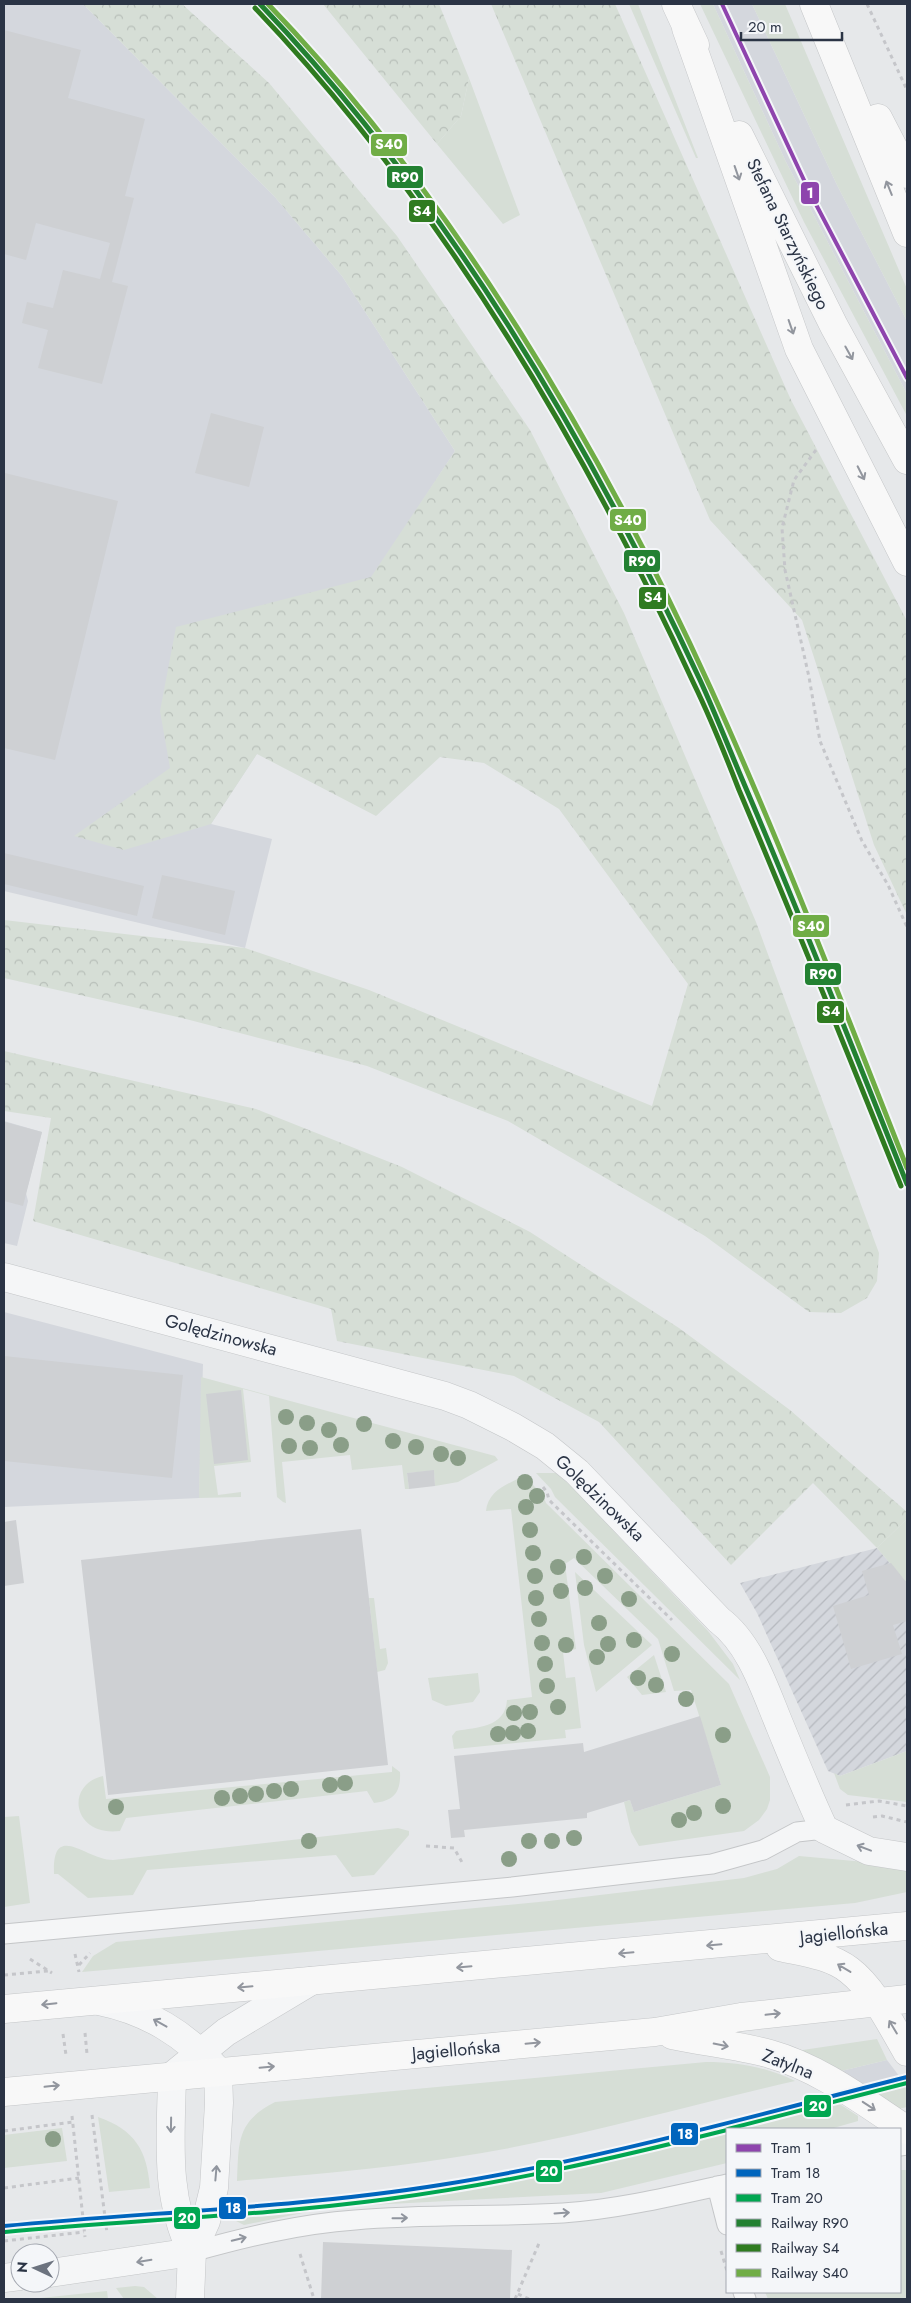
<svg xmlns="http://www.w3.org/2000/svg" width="911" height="2303" viewBox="0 0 911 2303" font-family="Jost,sans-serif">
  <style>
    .built { fill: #d4d7dd }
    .industrial { fill: url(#industrial-furrows) }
    .grass { fill: #d6ded6 }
    .forest { fill: url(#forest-crowns) }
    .building { fill: #ced0d3 }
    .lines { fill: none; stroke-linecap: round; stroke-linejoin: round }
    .lane-casing { stroke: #c4c6c8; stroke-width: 21 }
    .street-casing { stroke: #c4c6c8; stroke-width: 29 }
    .secondary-casing { stroke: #c4c6c8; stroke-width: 29 }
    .path { stroke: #c5c6ca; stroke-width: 3; stroke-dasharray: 4 4; stroke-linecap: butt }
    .lane { stroke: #f5f6f7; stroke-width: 19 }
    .street { stroke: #f5f6f7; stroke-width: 28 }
    .secondary { stroke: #f8f8f8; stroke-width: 28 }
    .rail-1-casing { stroke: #f4f6f9; stroke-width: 9 }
    .rail-2-casing { stroke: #f4f6f9; stroke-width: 9 }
    .rail-3-casing { stroke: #f4f6f9; stroke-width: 9 }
    .rail-1 { stroke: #238132; stroke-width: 5 }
    .rail-2 { stroke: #2f7b20; stroke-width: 5 }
    .rail-3 { stroke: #70ad46; stroke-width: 5 }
    .tram-1-casing { stroke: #f4f6f9; stroke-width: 8 }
    .tram-2-casing { stroke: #f4f6f9; stroke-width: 8 }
    .tram-3-casing { stroke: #f4f6f9; stroke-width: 8 }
    .tram-1 { stroke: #8e44ad; stroke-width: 4 }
    .tram-2 { stroke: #0065bd; stroke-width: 4 }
    .tram-3 { stroke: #00a651; stroke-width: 4 }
    .tree { fill: #8a9e88 }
    .oneway { stroke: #92969e }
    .oneway2 { stroke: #90959e }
    .labels { text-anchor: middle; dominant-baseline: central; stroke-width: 4; stroke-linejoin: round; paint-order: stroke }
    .street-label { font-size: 18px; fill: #2b3445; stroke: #f4f6f9 }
    .line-badge { stroke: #f4f6f9; stroke-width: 2 }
    .badge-label { font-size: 14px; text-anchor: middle; font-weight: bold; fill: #fff }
  </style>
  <defs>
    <pattern id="industrial-furrows" width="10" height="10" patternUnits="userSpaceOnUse" patternTransform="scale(1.25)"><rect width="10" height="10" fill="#d4d7dd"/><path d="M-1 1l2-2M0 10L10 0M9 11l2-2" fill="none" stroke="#b6b9bf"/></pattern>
    <pattern id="forest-crowns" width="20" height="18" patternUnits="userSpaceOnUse" patternTransform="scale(1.25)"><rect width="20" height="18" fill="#d6ded6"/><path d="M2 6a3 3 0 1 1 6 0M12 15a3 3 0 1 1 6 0" fill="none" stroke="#b8bfb9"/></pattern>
  </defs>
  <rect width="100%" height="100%" fill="#e6e8ea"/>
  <path class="built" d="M4,4H83L274,196L342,276L455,451L211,824L272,839L245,948L4,891Z
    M713,4H752L837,185L907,321V394L786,162Z
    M4,1121L42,1132L26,1193L28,1201L17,1246L4,1243Z
    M4,1312L203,1364L199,1498L4,1507Z
    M887,2060L906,2085L870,2095L837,2072Z"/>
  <path class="industrial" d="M877,1548L907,1583V1751L840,1776L828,1771L757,1613L740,1583Z"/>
  <path class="grass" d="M629,4H638L698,158H696Z
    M700,4H713L786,162L907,394V416L804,222Z
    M752,4H785L907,289V321L837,185Z
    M469,78L520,215L503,224L437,144L461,116Z
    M201,1377L495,1456L498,1460L458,1482L435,1486L434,1471L407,1473L409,1489H405L402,1465L352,1470L350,1455L282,1462L286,1503L283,1502L277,1497L269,1396L243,1389L251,1462L214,1466L218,1495L241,1492V1497L199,1498Z
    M536,1473H556L572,1487L708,1631L733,1664L740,1680L555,1497L551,1489Z
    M524,1476L543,1495L546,1503L729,1684L770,1777V1800L767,1809L759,1820L744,1831L639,1846L631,1832L624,1802L630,1800L634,1812L721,1785L691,1690L674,1691L658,1639L574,1558L565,1564L576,1649L563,1652L566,1678L575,1677L581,1728L565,1730L566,1738L454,1749L452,1736L456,1731C477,1727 505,1728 507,1700L532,1697L511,1509L486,1511C488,1491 507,1484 524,1476Z
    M907,1519V1583L877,1548Z
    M575,1572L652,1645L596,1692L584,1645Z
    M369,1598H374L380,1649L386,1648L388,1663L385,1670L377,1672Z
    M654,1655L666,1692L642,1695L627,1677Z
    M478,1673L480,1692L473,1702L446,1706L432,1700L428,1678Z
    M907,1751V1802L848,1795L840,1789L834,1773L840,1776Z
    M392,1766L400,1772C401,1792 394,1801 374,1803L367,1791L126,1818L120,1831C73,1837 64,1785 103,1776L106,1799L392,1772Z
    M19,1816L30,1903L4,1907V1817Z
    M398,1828L409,1831V1835L374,1875L352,1877L336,1855L147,1870L133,1895L88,1898L58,1874H54C52,1820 86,1860 113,1860Z
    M799,1856L865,1862L907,1869V1892L855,1903L82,1972L93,1956L116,1942L549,1901L744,1878L777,1869Z
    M877,2039L887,2060L837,2072L796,2051Z
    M706,2062C739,2062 766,2067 795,2081C691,2105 587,2135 482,2153C401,2167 319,2174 237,2181C239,2142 236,2122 275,2102Z
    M906,2085L907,2107L894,2110L870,2095Z
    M835,2101L858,2116V2121L830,2129H730Z
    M98,2117C135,2130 147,2150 150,2188L109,2192Z
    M62,2128L67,2161L4,2168V2135Z
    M727,2130V2163L601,2193L332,2207L244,2225L236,2221L235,2214C312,2207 389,2203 465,2190C553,2175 640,2151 727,2130Z
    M900,2170H907V2299H768L765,2292H900Z
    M135,2286L144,2287L158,2299H124L116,2288Z
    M107,2291L108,2299H31Z"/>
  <path class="forest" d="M83,4H182L269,83L397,236L530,430L624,613L756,922L879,1253L877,1281L867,1298L841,1313L809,1312L705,1236L508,1121L367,1066L182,1018L4,978V920L245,948L369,990L652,1106L688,984L559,809L484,763L440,757L376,816L257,754L211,824L124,850L74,836L170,768L160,711L176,627L371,577L455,451L342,276L274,196Z
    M323,4H439L469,78L461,116L437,144Z
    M491,4H615L791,400L907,621V915L874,845L802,620L710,520Z
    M4,1051L256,1109L402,1167L530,1232L679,1328L790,1410L907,1512V1519L877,1548L813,1483L731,1565L599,1422L514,1376L337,1341L331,1309L33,1221L51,1118L4,1111Z"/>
  <path class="building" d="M4,30L81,50L68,98L145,119L125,196L134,198L112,282L128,286L102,384L38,368L48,330L22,323L27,302L53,308L63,270L100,279L110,243L36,223L26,260L4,254Z
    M211,413L264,427L249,487L195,473Z
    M5,473L118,501L55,760L4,748Z
    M4,853L144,886L137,916L4,884Z
    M162,875L235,891L225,935L152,918Z
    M5,1122L42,1132L23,1206L4,1201Z
    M4,1356L183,1375L172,1478L4,1461Z
    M241,1390L248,1460L214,1464L206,1394Z
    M434,1470L435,1486L409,1489L407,1473Z
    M16,1520L24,1583L4,1586V1522Z
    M361,1529L388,1765L108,1795L81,1560Z
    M891,1563L907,1583V1621L893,1625L902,1654L851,1669L833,1606L869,1595L862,1571Z
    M700,1716L721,1785L634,1812L630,1800L587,1813V1818L464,1830L465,1837L451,1838L448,1810L460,1809L454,1756L583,1743L584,1752Z
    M323,2242L512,2250L510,2299H321Z"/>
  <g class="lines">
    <defs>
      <path id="lane" d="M4,1934L512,1887L712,1864L763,1850L797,1832L824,1829
        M900,2146L907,2145
        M717,2186L727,2225
        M192,2252C246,2237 299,2224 355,2220C424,2214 494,2217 563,2213C619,2209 673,2196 727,2184
        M743,2292L746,2299"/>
      <path id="street" d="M4,1277L445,1396L469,1405L513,1427L545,1446L577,1472L719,1620C751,1644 765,1690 780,1726C794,1760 808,1795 824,1829L869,1851L907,1857
        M99,2001C148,2011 185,2034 218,2071L219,2103L214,2188L206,2221L192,2252L190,2299
        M192,2252C164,2195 171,2138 172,2076L226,2032L311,1981
        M50,2273L192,2252
        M4,2278L20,2276"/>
      <path id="secondary" d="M676,4L695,45
        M814,4L907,233
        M686,28L799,349L907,562
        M878,118L907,174
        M739,135L834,326L907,460
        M780,1947C802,1952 830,1955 849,1970C874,1989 891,2025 907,2052
        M4,2009L907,1926
        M672,2035C704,2042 738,2045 770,2054C820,2068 864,2102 907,2130
        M4,2092L655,2032L741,2017L907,1999"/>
    </defs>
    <use href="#lane" class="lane-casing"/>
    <use href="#street" class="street-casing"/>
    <use href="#secondary" class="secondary-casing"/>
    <path class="path" d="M867,4L907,90
      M816,450L794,480L782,528L785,570L809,677L820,741L862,841L888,885L907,927
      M543,1487L547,1492L549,1500L672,1620
      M846,1805L879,1801L907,1806
      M873,1817L882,1816L907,1822
      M426,1846L454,1848L463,1864
      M75,1954L79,1972
      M30,1959L52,1973
      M79,1965L90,1953
      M4,1975L48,1971
      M85,2033L87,2054
      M63,2034L66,2055
      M92,2115L107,2233
      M72,2116L85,2237
      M4,2131L73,2122
      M4,2188L79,2178
      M4,2241L84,2232
      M721,2251L727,2271
      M300,2254L314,2299
      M518,2294L529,2299
      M515,2299L540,2241"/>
    <use href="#lane" class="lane"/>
    <use href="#street" class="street"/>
    <use href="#secondary" class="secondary"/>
    <defs>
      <path id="rail-1" d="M260,4C446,199 587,437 700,680C717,717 732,756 748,793C803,922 855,1053 907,1184"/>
      <path id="rail-2" d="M255,8C441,203 582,441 694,684C711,719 725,754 739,790C795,922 848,1054 901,1186"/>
      <path id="rail-3" d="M268,4C453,197 601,447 711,689C782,846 844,1008 907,1168"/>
    </defs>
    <use href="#rail-1" class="rail-1-casing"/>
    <use href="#rail-2" class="rail-2-casing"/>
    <use href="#rail-3" class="rail-3-casing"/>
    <use href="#rail-1" class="rail-1"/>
    <use href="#rail-2" class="rail-2"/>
    <use href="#rail-3" class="rail-3"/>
    <defs>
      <path id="tram-1" d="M722,4L810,193L907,378"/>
      <path id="tram-2" d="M4,2226C149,2212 296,2208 440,2185C598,2160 752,2116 907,2077"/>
      <path id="tram-3" d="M728,2129L907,2083
        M5,2232C132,2220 261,2216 388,2199C502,2184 615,2158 727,2130"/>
    </defs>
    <use href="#tram-1" class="tram-1-casing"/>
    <use href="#tram-2" class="tram-2-casing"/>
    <use href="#tram-3" class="tram-3-casing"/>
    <use href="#tram-1" class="tram-1"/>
    <use href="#tram-2" class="tram-2"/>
    <use href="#tram-3" class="tram-3"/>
  </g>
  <g class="tree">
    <circle cx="286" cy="1417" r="8"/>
    <circle cx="307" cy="1423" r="8"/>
    <circle cx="364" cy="1424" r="8"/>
    <circle cx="329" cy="1430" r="8"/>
    <circle cx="393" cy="1441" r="8"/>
    <circle cx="341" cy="1445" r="8"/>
    <circle cx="289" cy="1446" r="8"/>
    <circle cx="416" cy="1447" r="8"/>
    <circle cx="310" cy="1448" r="8"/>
    <circle cx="441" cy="1454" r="8"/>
    <circle cx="458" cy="1458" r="8"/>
    <circle cx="525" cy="1482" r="8"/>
    <circle cx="537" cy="1496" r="8"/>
    <circle cx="526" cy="1507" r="8"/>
    <circle cx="530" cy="1530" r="8"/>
    <circle cx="533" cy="1553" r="8"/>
    <circle cx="584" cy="1557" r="8"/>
    <circle cx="558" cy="1567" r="8"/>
    <circle cx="535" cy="1576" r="8"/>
    <circle cx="605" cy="1576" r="8"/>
    <circle cx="585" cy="1588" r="8"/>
    <circle cx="561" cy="1591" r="8"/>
    <circle cx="536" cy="1598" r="8"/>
    <circle cx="629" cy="1599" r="8"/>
    <circle cx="539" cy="1619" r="8"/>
    <circle cx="599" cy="1623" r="8"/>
    <circle cx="634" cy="1640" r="8"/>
    <circle cx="542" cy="1643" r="8"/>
    <circle cx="608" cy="1644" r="8"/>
    <circle cx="566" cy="1645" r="8"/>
    <circle cx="672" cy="1654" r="8"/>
    <circle cx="597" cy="1657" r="8"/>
    <circle cx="545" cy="1664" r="8"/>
    <circle cx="638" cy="1678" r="8"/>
    <circle cx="656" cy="1685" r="8"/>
    <circle cx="547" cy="1686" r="8"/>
    <circle cx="686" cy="1699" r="8"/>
    <circle cx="558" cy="1707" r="8"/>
    <circle cx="530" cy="1712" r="8"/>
    <circle cx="514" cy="1713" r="8"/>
    <circle cx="528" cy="1731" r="8"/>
    <circle cx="513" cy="1733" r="8"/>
    <circle cx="498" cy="1734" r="8"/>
    <circle cx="723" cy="1735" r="8"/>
    <circle cx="345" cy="1783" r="8"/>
    <circle cx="330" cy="1785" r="8"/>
    <circle cx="291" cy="1789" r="8"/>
    <circle cx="274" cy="1791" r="8"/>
    <circle cx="256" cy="1794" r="8"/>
    <circle cx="240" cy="1796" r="8"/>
    <circle cx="222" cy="1798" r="8"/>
    <circle cx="723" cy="1806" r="8"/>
    <circle cx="116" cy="1807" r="8"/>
    <circle cx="694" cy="1813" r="8"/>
    <circle cx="679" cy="1820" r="8"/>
    <circle cx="574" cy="1838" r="8"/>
    <circle cx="309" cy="1841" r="8"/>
    <circle cx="529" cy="1841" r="8"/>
    <circle cx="552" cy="1841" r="8"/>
    <circle cx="509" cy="1859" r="8"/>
    <circle cx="53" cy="2139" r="8"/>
  </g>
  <defs><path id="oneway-shaft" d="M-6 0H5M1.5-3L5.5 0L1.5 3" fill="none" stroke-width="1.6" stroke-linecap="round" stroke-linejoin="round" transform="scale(1.25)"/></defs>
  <g class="oneway">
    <use href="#oneway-shaft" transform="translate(737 173) rotate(71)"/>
    <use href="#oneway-shaft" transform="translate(889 188) rotate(-112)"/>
    <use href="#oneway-shaft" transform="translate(791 327) rotate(71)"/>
    <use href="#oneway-shaft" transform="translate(849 353) rotate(61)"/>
    <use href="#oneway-shaft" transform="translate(861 473) rotate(63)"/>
    <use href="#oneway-shaft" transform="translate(714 1945) rotate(175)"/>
    <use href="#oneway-shaft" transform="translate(626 1953) rotate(175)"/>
    <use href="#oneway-shaft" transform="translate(464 1967) rotate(175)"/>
    <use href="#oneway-shaft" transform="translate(844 1968) rotate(-149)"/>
    <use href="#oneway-shaft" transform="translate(245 1987) rotate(175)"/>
    <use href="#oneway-shaft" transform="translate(49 2004) rotate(174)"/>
    <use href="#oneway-shaft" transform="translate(773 2014) rotate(-6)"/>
    <use href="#oneway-shaft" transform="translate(893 2027) rotate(-121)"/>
    <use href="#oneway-shaft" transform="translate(533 2043) rotate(-5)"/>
    <use href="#oneway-shaft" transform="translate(721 2045) rotate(11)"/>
    <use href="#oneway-shaft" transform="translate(267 2067) rotate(-5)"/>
    <use href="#oneway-shaft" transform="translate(52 2086) rotate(-6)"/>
    <use href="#oneway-shaft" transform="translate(869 2106) rotate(33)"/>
  </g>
  <g class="oneway2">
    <use href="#oneway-shaft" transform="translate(864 1848) rotate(-159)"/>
    <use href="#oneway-shaft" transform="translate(160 2023) rotate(-151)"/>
    <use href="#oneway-shaft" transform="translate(171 2125) rotate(91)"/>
    <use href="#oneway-shaft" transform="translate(216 2173) rotate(-85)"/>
    <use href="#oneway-shaft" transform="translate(562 2213) rotate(-4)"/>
    <use href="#oneway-shaft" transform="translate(400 2218) rotate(-1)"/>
    <use href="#oneway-shaft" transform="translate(239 2239) rotate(-14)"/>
    <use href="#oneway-shaft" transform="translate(144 2261) rotate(171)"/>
  </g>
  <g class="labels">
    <g class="street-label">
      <text transform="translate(788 234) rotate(64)">Stefana Starzyńskiego</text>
      <text transform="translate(221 1335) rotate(15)">Golędzinowska</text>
      <text transform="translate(600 1498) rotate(44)">Golędzinowska</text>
      <text transform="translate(844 1933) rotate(-6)">Jagiellońska</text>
      <text transform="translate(456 2050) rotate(-5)">Jagiellońska</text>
      <text transform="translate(788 2064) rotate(21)">Zatylna</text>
    </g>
  </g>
  <g class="line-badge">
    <rect x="370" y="133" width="38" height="24" rx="5" fill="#70ad46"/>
    <rect x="386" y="165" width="38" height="24" rx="5" fill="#238132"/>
    <rect x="800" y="181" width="20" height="24" rx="5" fill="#8e44ad"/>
    <rect x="408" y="199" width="28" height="24" rx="5" fill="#2f7b20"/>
    <rect x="609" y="508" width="38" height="24" rx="5" fill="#70ad46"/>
    <rect x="623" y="549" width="38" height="24" rx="5" fill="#238132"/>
    <rect x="638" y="586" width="29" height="24" rx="5" fill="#2f7b20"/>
    <rect x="792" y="914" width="38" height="24" rx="5" fill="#70ad46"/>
    <rect x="804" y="962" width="38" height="24" rx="5" fill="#238132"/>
    <rect x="816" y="1000" width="29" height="24" rx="5" fill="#2f7b20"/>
    <rect x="803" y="2094" width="29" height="24" rx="5" fill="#00a651"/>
    <rect x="670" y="2122" width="29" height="24" rx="5" fill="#0065bd"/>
    <rect x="535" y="2159" width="28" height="24" rx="5" fill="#00a651"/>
    <rect x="218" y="2196" width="29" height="24" rx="5" fill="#0065bd"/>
    <rect x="173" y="2206" width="28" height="24" rx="5" fill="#00a651"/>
  </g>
  <g class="badge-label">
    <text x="389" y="149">S40</text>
    <text x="405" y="182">R90</text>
    <text x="810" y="198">1</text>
    <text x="422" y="216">S4</text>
    <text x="628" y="525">S40</text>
    <text x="642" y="566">R90</text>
    <text x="653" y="602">S4</text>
    <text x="811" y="931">S40</text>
    <text x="823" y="979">R90</text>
    <text x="831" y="1016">S4</text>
    <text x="818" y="2111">20</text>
    <text x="685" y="2139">18</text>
    <text x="549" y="2176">20</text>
    <text x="233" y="2213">18</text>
    <text x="187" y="2223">20</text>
  </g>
  <rect width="911" height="2303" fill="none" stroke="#2b3445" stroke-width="10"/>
  <rect x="726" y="2128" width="175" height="165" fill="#f4f6f9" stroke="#a4a8b1"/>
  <rect x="736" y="2144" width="25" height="8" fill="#8e44ad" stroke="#a4a8b1"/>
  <text x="771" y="2153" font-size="15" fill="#2b3445">Tram 1</text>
  <rect x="736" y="2169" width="25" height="8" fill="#0065bd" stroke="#a4a8b1"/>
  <text x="771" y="2178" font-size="15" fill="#2b3445">Tram 18</text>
  <rect x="736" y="2194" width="25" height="8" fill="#00a651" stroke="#a4a8b1"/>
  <text x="771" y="2203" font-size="15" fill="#2b3445">Tram 20</text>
  <rect x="736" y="2219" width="25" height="8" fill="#238132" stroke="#a4a8b1"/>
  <text x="771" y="2228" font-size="15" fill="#2b3445">Railway R90</text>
  <rect x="736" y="2244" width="25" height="8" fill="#2f7b20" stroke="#a4a8b1"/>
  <text x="771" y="2253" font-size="15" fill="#2b3445">Railway S4</text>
  <rect x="736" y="2269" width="25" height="8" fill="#70ad46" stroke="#a4a8b1"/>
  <text x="771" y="2278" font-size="15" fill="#2b3445">Railway S40</text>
  <g transform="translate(35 2268) rotate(274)"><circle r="24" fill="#f4f6f9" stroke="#a4a8b1"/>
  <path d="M0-4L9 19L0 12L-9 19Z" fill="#6c737f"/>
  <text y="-8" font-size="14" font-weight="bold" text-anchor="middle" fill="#2b3445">N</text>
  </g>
  <path d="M741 32v8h101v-8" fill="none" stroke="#2b3445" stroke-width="2.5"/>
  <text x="748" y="32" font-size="15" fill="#2b3445" stroke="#f4f6f9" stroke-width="4" paint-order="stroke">20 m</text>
</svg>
